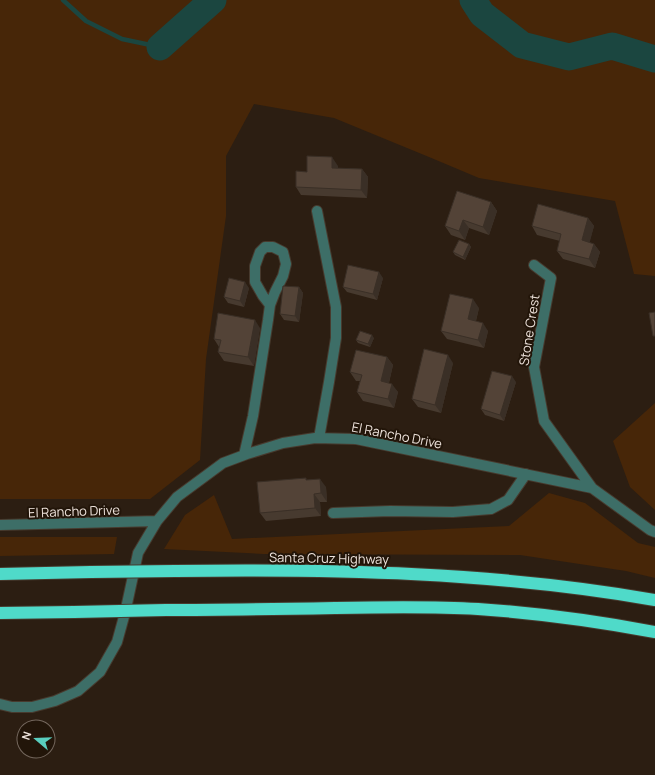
<svg xmlns="http://www.w3.org/2000/svg" width="655" height="775" viewBox="0 0 655 775" font-family="Manrope,sans-serif">
  <style>
    .green { fill: #472608 }
    .lines { fill: none; stroke-linecap: round; stroke-linejoin: round }
    .stream { stroke: #1b4640; stroke-width: 4.5 }
    .river { stroke: #1b4640; stroke-width: 27 }
    .minor-casing { stroke: #473a2e; stroke-width: 12 }
    .highway-casing { stroke: #473a2e; stroke-width: 14 }
    .minor { stroke: #3d6e67; stroke-width: 10 }
    .highway { stroke: #4fdac9; stroke-width: 12 }
    .highway-bridge-casing { stroke: #473a2e; stroke-width: 14; stroke-linecap: butt }
    .highway-bridge { stroke: #4fdac9; stroke-width: 12 }
    .wall { fill: #473a2f }
    .shaded-wall { fill: #3a2f26 }
    .building { fill: #534337; stroke: #3a2f26 }
    .labels { text-anchor: middle; dominant-baseline: central; stroke-width: 4; stroke-linejoin: round; paint-order: stroke }
    .street-label { font-size: 13px; fill: #eee3dc; stroke: #221509 }
  </style>
  <rect width="100%" height="100%" fill="#2c1e12"/>
  <path class="green" d="M0,0H655V276L634,274L615,201L479,178L429,157L334,118L254,104L226,156V216L206,359L200,460L150,499H0Z
    M655,403V510L630,487L613,441Z
    M549,493L585,503L638,543L655,547V578L626,571L520,555L264,554L164,549L185,515L214,495L232,539L509,526Z
    M0,537H117L114,554L0,556Z"/>
  <g class="lines">
    <path class="stream" d="M63,0L86,21L122,39L160,47"/>
    <path class="river" d="M473,0L482,14L522,45L569,57L612,46L655,59
      M160,47L213,0"/>
    <defs>
      <path id="minor" d="M317,211L336,307V338L329,382L319,438
        M534,265L551,278L534,367L544,421L592,488
        M244,455L253,416L268,320L270,305L263,296L255,282V266L260,252L265,247H273L283,252L286,264L283,276L275,292L270,305
        M333,513L390,511L453,512L491,509L508,500L526,474
        M0,525L157,521
        M0,704L12,707H32L55,701L78,691L100,672L117,642L125,613L138,553L157,521L177,497L223,463L247,454L283,443L315,438L356,439L592,488L650,530L655,532"/>
      <path id="highway" d="M175,571C335,569 497,572 655,600
        M0,574L91,572
        M166,610C222,610 279,609 335,608C383,607 430,606 478,609C537,613 596,621 655,632
        M0,613L74,612"/>
    </defs>
    <use href="#minor" class="minor-casing"/>
    <use href="#highway" class="highway-casing"/>
    <use href="#minor" class="minor"/>
    <use href="#highway" class="highway"/>
    <defs>
      <path id="highway-bridge" d="M91,572L175,571
        M74,612L166,610"/>
    </defs>
    <use href="#highway-bridge" class="highway-bridge-casing"/>
    <use href="#highway-bridge" class="highway-bridge"/>
  </g>
  <path class="wall" d="M338,166V168L362,169L368,177L367,198L301,195L296,187L307,172Z
    M491,202L497,211L489,235L469,228L465,240L451,235L445,226Z
    M588,218L594,226L589,243L594,244L600,252L595,268L563,259L557,251L560,241L537,235L532,226Z
    M469,244L471,247L465,260L455,255L453,252Z
    M383,278L377,300L347,292L343,287Z
    M299,287L303,293L299,322L284,320L280,314Z
    M249,288L244,307L228,303L224,297Z
    M479,308L476,321L488,331L484,348L447,339L441,331Z
    M260,328L254,366L224,361L218,352L219,347L214,339Z
    M374,338L370,347L358,343L356,340Z
    M387,357L393,365L389,383L398,392L394,408L363,401L357,392L360,381H356L350,372Z
    M453,363L441,413L418,407L412,399Z
    M516,382L504,421L485,415L481,409Z
    M307,480L326,487L327,502H320L321,516L266,521L260,513Z"/>
  <path class="shaded-wall" d="M332,157L338,166L337,176L332,168Z
    M362,169L368,177L367,198L361,190Z
    M491,202L497,211L489,235L483,227Z
    M588,218L594,226L588,249L582,240Z
    M463,220L469,228L465,240L459,231Z
    M469,244L471,247L465,260L463,257Z
    M594,244L600,252L595,268L589,259Z
    M379,272L383,278L377,300L373,294Z
    M245,282L249,288L244,307L240,301Z
    M299,287L303,293L299,322L295,316Z
    M473,299L479,308L474,328L468,319Z
    M255,320L260,328L254,366L248,357Z
    M483,323L488,331L484,348L478,340Z
    M372,335L374,338L370,347L368,344Z
    M448,355L453,363L441,413L435,405Z
    M387,357L393,365L387,390L381,381Z
    M512,376L516,382L504,421L500,415Z
    M392,384L398,392L394,408L388,399Z
    M320,479L326,487L327,502L321,493Z
    M314,494L320,502L321,516L315,508Z"/>
  <path class="building" d="M307,156L332,157V168L362,169L361,190L296,187V171L307,172Z
    M457,191L491,202L483,227L463,220L459,231L445,226Z
    M538,204L588,218L582,240L594,244L589,259L557,251L561,234L532,226Z
    M459,240L469,244L463,257L453,252Z
    M348,265L379,272L373,294L343,287Z
    M229,278L245,282L240,301L224,297Z
    M283,286L299,287L295,316L280,314Z
    M450,294L473,299L468,319L483,323L478,340L441,331Z
    M655,312V336H653L649,313Z
    M218,313L255,320L248,357L218,352L221,340L214,339Z
    M360,331L372,335L368,344L356,340Z
    M424,349L448,355L435,405L412,399Z
    M356,350L387,357L381,381L392,384L388,399L357,392L362,375L350,372Z
    M492,371L512,376L500,415L481,409Z
    M306,478V480L320,479L321,493L314,494L315,508L260,513L257,482Z"/>
  <g class="labels">
    <g class="street-label">
      <text transform="translate(529 330) rotate(-81)">Stone Crest</text>
      <text transform="translate(397 435) rotate(11)">El Rancho Drive</text>
      <text transform="translate(74 511) rotate(-2)">El Rancho Drive</text>
      <text transform="translate(329 558) rotate(1)">Santa Cruz Highway</text>
    </g>
  </g>
  <g transform="translate(36 739) rotate(289)"><circle r="19" fill="#221509" stroke="#74675d"/>
  <path d="M0-3L7 15L0 10L-7 15Z" fill="#59cebe"/>
  <text y="-6" font-size="11" font-weight="bold" text-anchor="middle" fill="#eee3dc">N</text>
  </g>
</svg>
